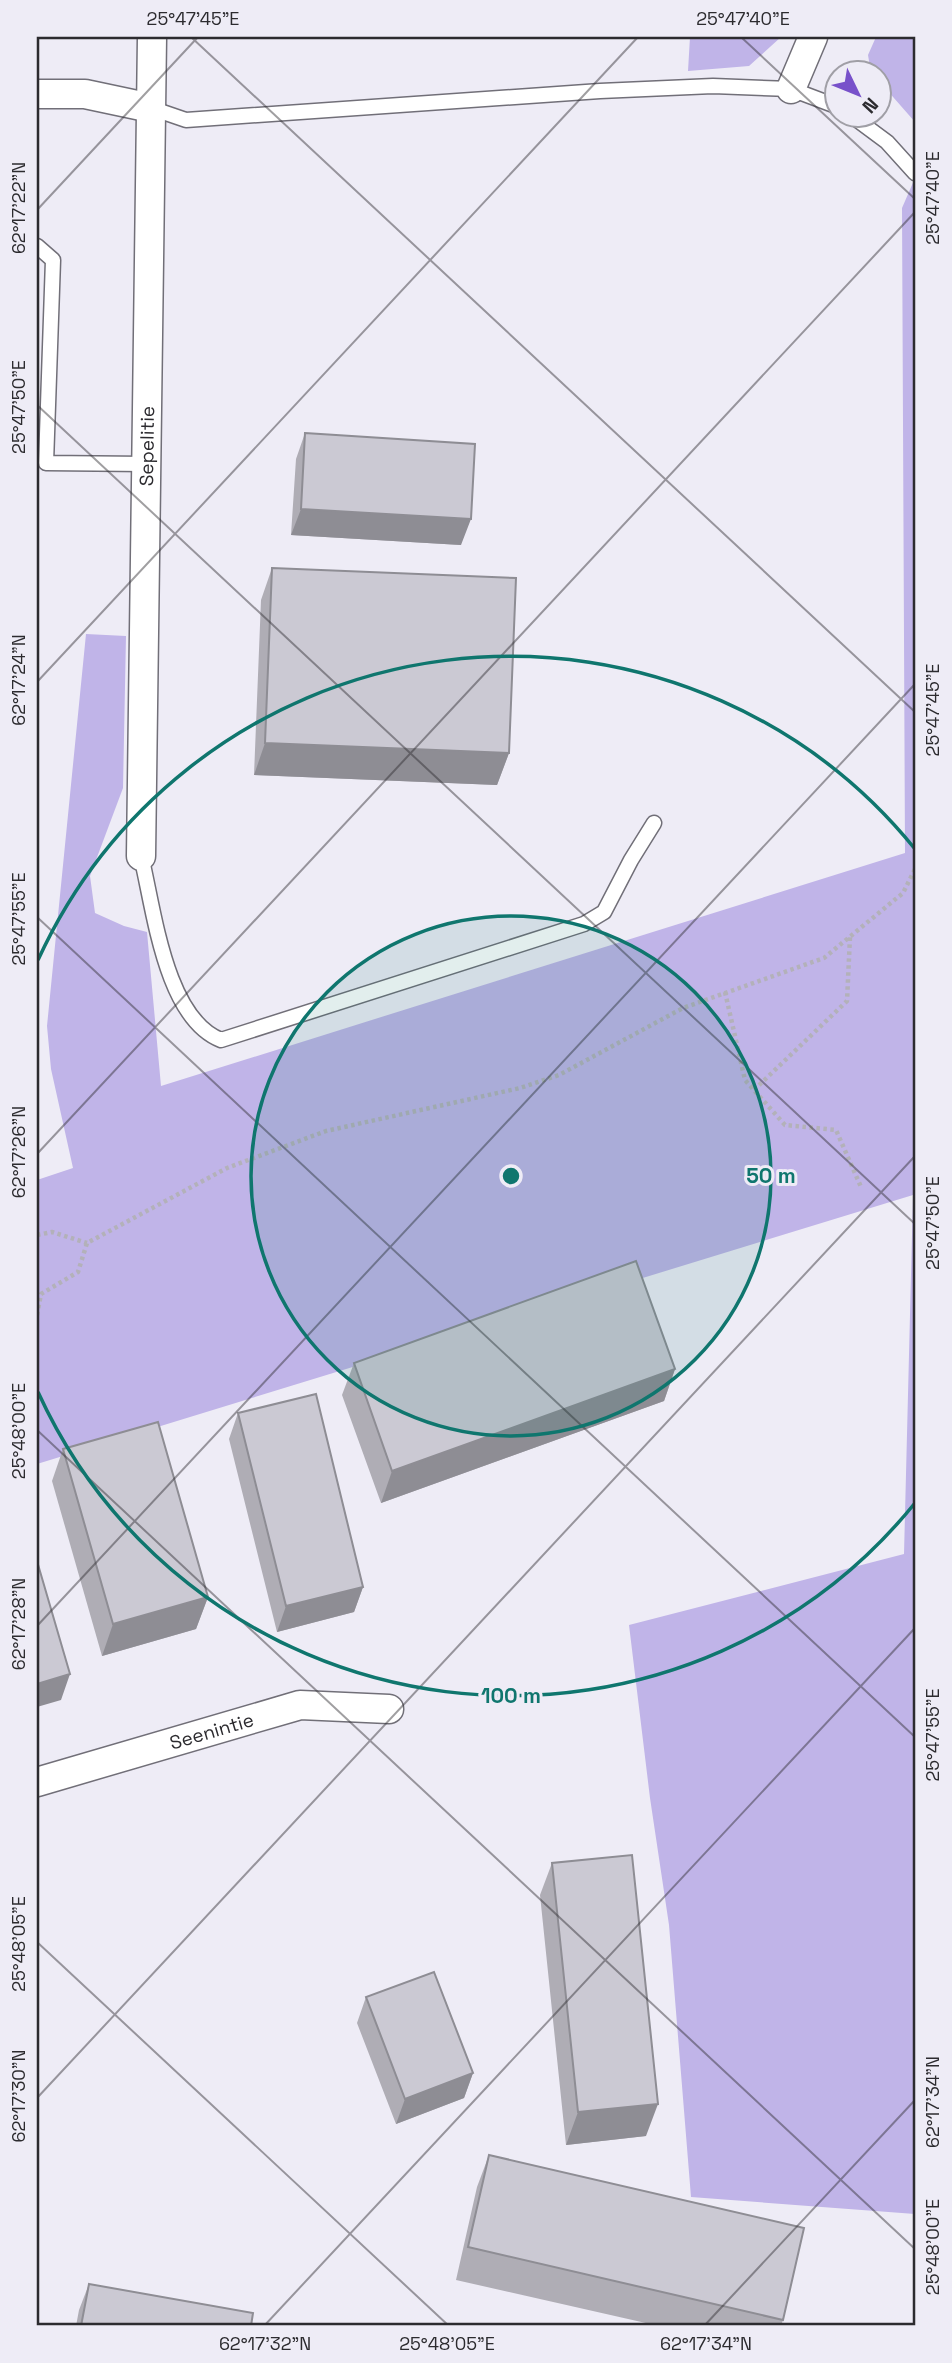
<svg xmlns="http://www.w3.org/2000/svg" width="952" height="2363" viewBox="0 0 952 2363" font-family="'Space Grotesk',sans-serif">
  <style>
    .green { fill: #c0b4e8 }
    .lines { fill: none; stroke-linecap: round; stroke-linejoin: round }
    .lane-casing { stroke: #716f78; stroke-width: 17 }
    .street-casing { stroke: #716f78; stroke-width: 31 }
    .path { stroke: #b3b1b9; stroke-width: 4.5; stroke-dasharray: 3.5 3.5; stroke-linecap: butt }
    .lane { stroke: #fff; stroke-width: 14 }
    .street { stroke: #fff; stroke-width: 28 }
    .wall { fill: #afadb5 }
    .shaded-wall { fill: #8e8d94 }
    .building { fill: #cbc9d3; stroke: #8e8d94; stroke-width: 2 }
    .ticks { fill: none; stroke: #2c2b2f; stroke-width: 2; stroke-opacity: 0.45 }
    .ring { fill: none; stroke: #0f766e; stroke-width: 3.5 }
    .labels { text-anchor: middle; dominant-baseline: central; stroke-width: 6; stroke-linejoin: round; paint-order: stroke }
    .street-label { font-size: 19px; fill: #2c2b2f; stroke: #eeecf6 }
    .centre { fill: #0f766e; stroke: #eeecf6; stroke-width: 3.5 }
    .ring-label { font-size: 21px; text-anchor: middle; font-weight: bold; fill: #0f766e; stroke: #eeecf6; stroke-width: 6; stroke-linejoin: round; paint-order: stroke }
    .neatline { fill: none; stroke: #2c2b2f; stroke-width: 2.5 }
    .ticks-label { font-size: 18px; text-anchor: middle; fill: #2c2b2f }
  </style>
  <rect width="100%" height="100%" fill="#eeecf6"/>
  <path class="green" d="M690,37H781L749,66L688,71Z
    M876,37H915V122L879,81L878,74L871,73L868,55Z
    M915,178V2214L691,2197L669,1925L650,1798L629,1625L904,1554L913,1195L37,1464V1180L73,1168L51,1069L47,1026L86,634L126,636L123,788L90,876L95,913L124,926L147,932L161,1086L905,853L902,208Z"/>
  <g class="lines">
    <defs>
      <path id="lane" d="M151,108L186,120L600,91L713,86L791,89L836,106
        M852,116L887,142L915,173
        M37,246L53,260L46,463L146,464
        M141,856C154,909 165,1018 221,1040L584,924L604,912L631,860L654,823"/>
      <g id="street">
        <path d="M791,89L813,37"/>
        <path d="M37,94H85L151,108"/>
        <path id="s1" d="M141,856L152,37"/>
        <path id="s2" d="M37,1782L300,1705L389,1709"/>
      </g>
    </defs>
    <use href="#lane" class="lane-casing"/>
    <use href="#street" class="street-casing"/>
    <path class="path" d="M725,992L745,1080L785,1125L836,1130L861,1187
      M754,1090L847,1001L850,937
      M37,1235L52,1232L87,1243
      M37,1315L41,1294L78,1272L87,1243L227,1168L326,1131L520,1088L559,1075L683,1008L824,958L903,893L915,869"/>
    <use href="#lane" class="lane"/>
    <use href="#street" class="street"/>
  </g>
  <path class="wall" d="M305,433L461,545L291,535L296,459Z
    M272,568L509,753L497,785L254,775L261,600Z
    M354,1363L675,1369L664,1401L381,1503L342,1395Z
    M238,1413L363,1587L354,1612L277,1632L229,1439Z
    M63,1449L208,1597L196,1629L102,1656L52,1481Z
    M552,1863L646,2136L566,2145L540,1895Z
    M366,1997L473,2073L464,2098L396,2124L357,2023Z
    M489,2155L783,2320L781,2326H659L456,2280L477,2187Z
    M89,2284L251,2326H76L79,2310Z"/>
  <path class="shaded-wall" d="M301,509L471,519L461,545L291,535Z
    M265,743L509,753L497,785L254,775Z
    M675,1369L664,1401L381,1503L392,1471Z
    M363,1587L354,1612L277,1632L286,1606Z
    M208,1597L196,1629L102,1656L113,1624Z
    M70,1674L61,1700L37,1707V1684Z
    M473,2073L464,2098L396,2124L405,2099Z
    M658,2104L646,2136L566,2145L578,2112Z"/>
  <path class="building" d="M305,433L475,444L471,519L301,509Z
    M272,568L516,578L509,753L265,743Z
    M636,1261L675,1369L392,1471L354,1363Z
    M316,1394L363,1587L286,1606L238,1413Z
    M158,1422L208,1597L113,1624L63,1449Z
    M37,1561L70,1674L37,1684Z
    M632,1855L658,2104L578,2112L552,1863Z
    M434,1972L473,2073L405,2099L366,1997Z
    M489,2155L804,2228L783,2320L468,2247Z
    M89,2284L253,2313L251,2326H81Z"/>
  <path class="ticks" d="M191,37L915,712M741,37L915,199M37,210L198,37M37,405L915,1224M37,682L638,37M37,917L915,1737M37,1154L915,212M37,1430L915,2249M37,1626L915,684M37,1942L449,2326M37,2098L915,1156M264,2326L915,1628M704,2326L915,2100"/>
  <circle cx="511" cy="1176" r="260" fill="#0f766e" fill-opacity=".12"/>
  <g class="ring">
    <circle cx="511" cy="1176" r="260"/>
    <path d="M915 1503A520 520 0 0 1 38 1392M38 960A520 520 0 0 1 915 849"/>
  </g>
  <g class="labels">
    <g class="street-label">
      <text stroke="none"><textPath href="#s1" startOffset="410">Sepelitie</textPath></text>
      <text stroke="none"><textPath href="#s2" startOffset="182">Seenintie</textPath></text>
    </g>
  </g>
  <circle cx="511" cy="1176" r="10" class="centre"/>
  <g class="ring-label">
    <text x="771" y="1183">50 m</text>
    <text x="511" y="1703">100 m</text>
  </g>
  <rect width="952" height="2363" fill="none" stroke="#eeecf6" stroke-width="77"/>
  <g transform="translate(858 94) rotate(133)"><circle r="33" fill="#eeecf6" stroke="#a09fa6" stroke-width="2"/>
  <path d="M0-5L12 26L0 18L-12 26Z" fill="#7851ca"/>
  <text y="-10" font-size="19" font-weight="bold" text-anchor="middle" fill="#2c2b2f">N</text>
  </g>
  <rect x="38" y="38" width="876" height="2286" class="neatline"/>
  <g class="ticks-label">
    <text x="193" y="25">25°47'45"E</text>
    <text x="743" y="25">25°47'40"E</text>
    <text transform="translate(933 198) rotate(-90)" y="6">25°47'40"E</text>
    <text transform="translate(19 208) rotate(-90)" y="6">62°17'22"N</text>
    <text transform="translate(19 407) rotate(-90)" y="6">25°47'50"E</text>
    <text transform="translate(19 680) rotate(-90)" y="6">62°17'24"N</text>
    <text transform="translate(933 710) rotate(-90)" y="6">25°47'45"E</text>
    <text transform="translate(19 919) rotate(-90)" y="6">25°47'55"E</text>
    <text transform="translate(19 1152) rotate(-90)" y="6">62°17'26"N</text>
    <text transform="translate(933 1223) rotate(-90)" y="6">25°47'50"E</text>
    <text transform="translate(19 1431) rotate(-90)" y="6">25°48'00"E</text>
    <text transform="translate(19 1624) rotate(-90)" y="6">62°17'28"N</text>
    <text transform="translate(933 1735) rotate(-90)" y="6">25°47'55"E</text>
    <text transform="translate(19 1944) rotate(-90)" y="6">25°48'05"E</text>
    <text transform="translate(19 2096) rotate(-90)" y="6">62°17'30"N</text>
    <text transform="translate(933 2102) rotate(-90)" y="6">62°17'34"N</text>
    <text transform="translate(933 2247) rotate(-90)" y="6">25°48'00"E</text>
    <text x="265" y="2350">62°17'32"N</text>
    <text x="447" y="2350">25°48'05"E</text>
    <text x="706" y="2350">62°17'34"N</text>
  </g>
</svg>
